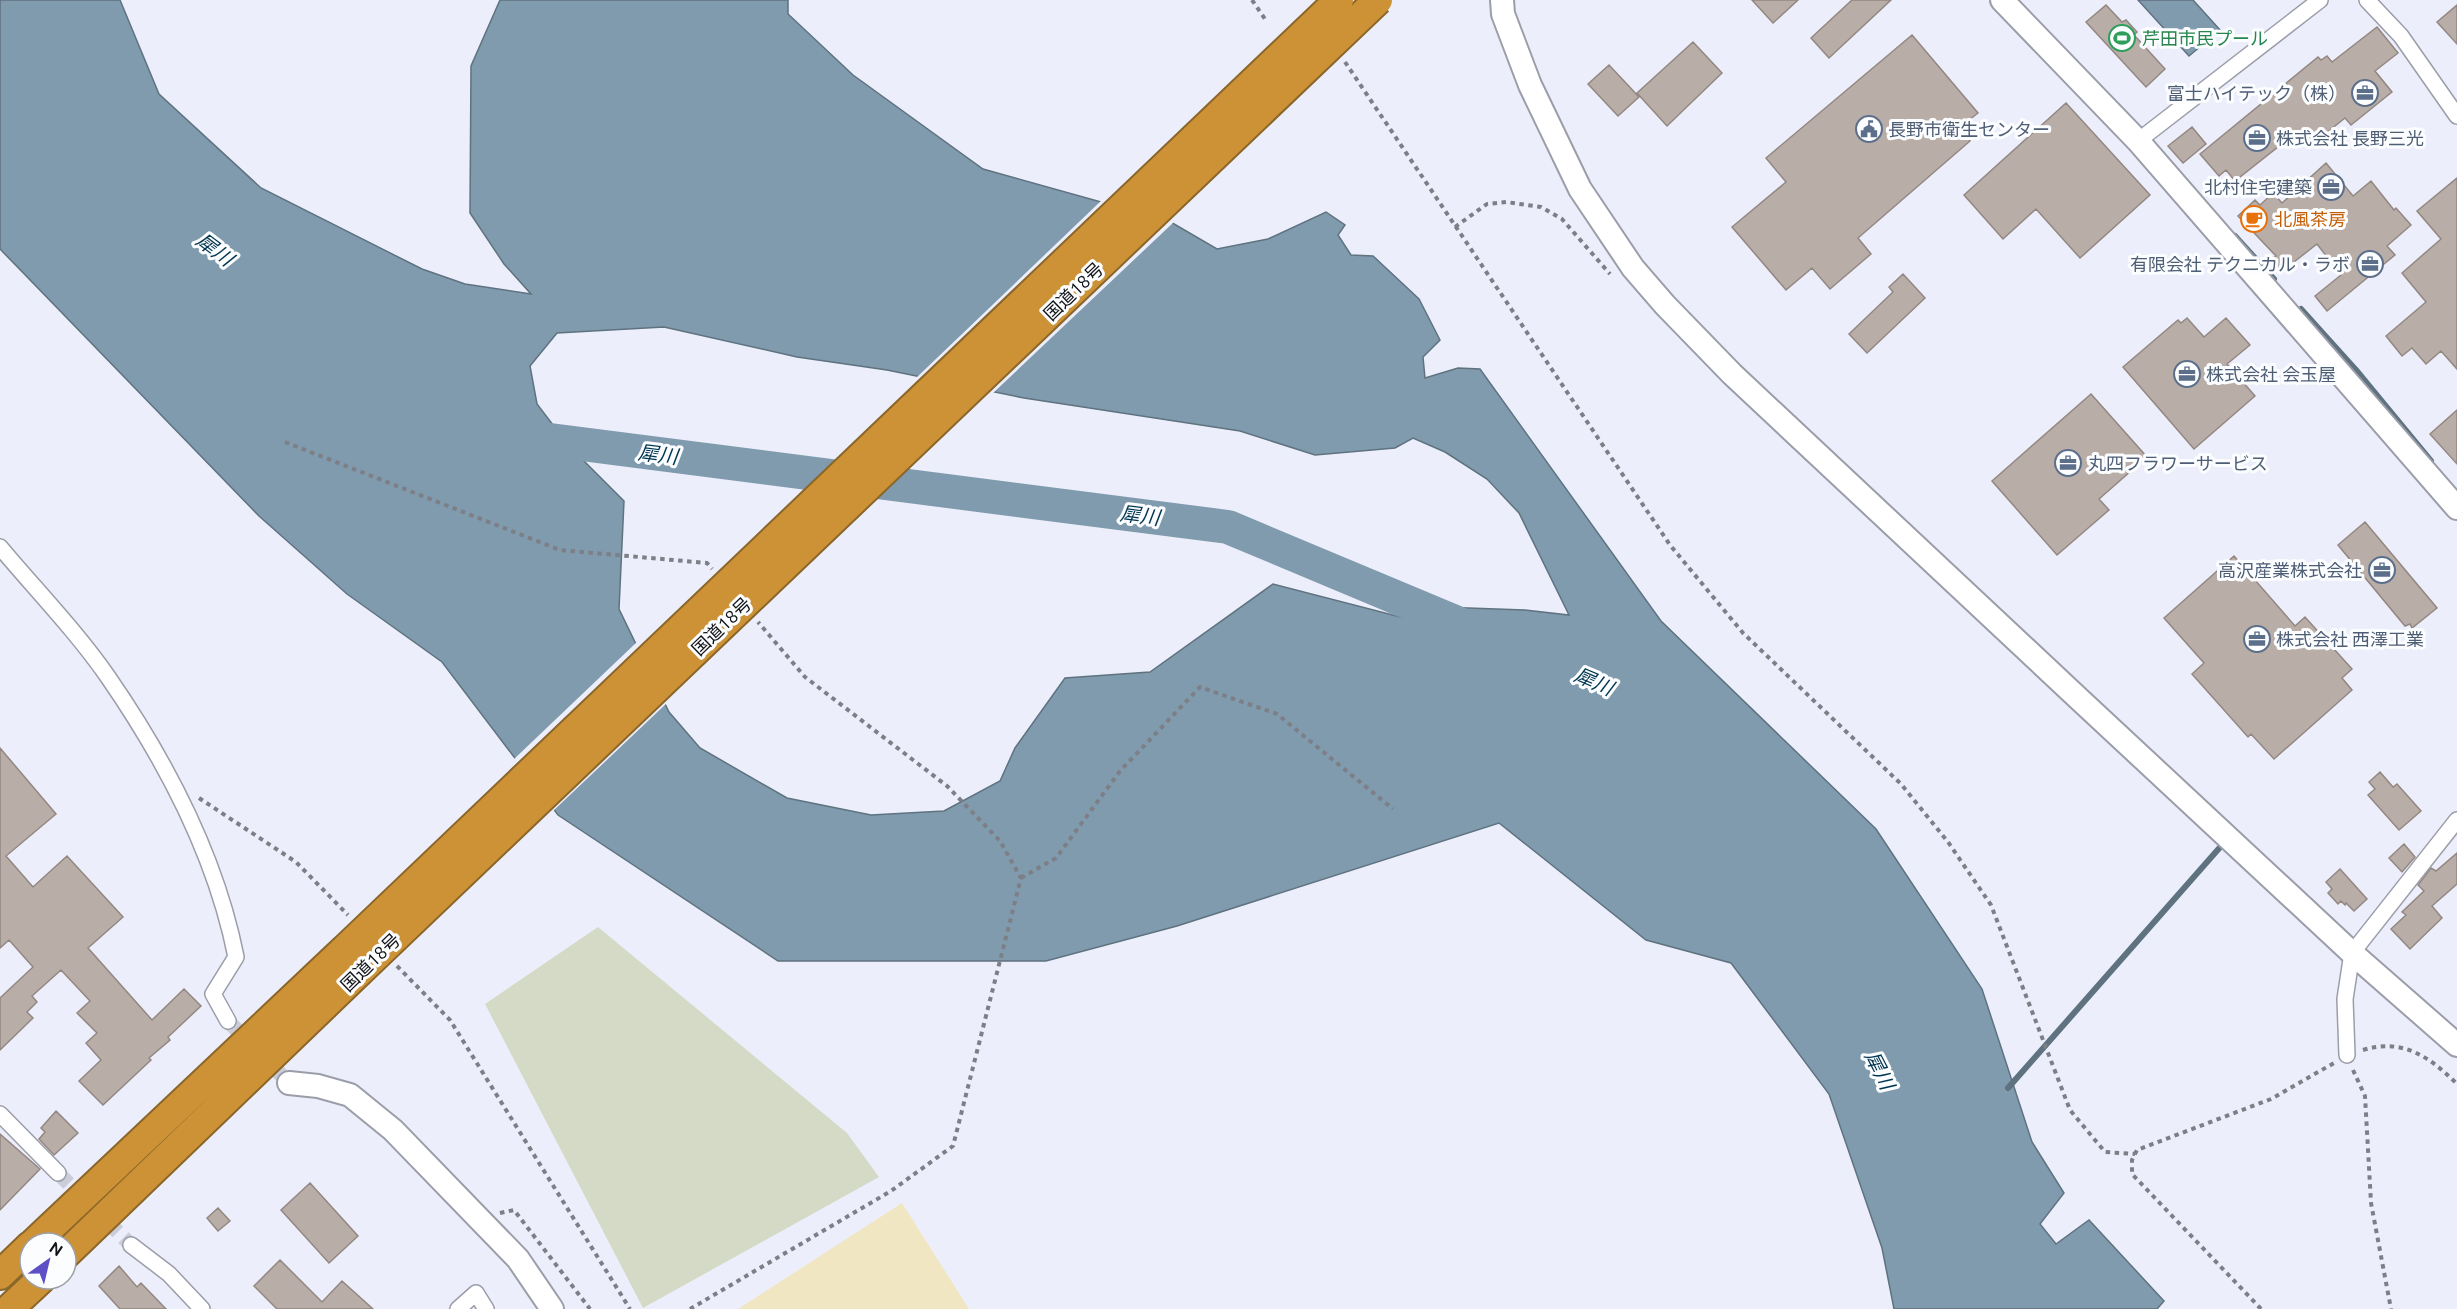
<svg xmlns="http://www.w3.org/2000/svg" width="2457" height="1309" viewBox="0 0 2457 1309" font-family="Ubuntu,'Noto Sans JP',sans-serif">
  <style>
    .green { fill: #d5dac6 }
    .sand { fill: #f0e6c1 }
    .water { fill: #809bad; stroke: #5f7280; stroke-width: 1.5; fill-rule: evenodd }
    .pier { fill: #eceffb }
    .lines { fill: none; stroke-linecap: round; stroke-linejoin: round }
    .stream { stroke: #5f7280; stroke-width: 6 }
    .river { stroke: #809bad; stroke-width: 34 }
    .building { fill: #b9ada8; stroke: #938782; stroke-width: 1.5 }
    .street-tunnel { stroke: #cbced9; stroke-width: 15; stroke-dasharray: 15 8; stroke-linecap: butt }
    .street-casing { stroke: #9b9da8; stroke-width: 18 }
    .secondary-casing { stroke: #9b9da8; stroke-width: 26 }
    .highway-casing { stroke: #8b662a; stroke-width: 32 }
    .path { stroke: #7d7f87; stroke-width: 4; stroke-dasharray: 4.5 4.5; stroke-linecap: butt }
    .street { stroke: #fff; stroke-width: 15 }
    .secondary { stroke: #fff; stroke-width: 22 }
    .highway { stroke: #cc9235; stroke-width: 28 }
    .highway-bridge-casing { stroke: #8b662a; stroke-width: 32; stroke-linecap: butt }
    .highway-bridge { stroke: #cc9235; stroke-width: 28 }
    .labels { text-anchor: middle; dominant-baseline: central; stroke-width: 6; stroke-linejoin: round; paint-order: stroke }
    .leisure-label { font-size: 18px; fill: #27864d; stroke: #fcfdff; text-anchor: start }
    .service-label { font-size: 18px; fill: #4e5e75; stroke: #fcfdff; text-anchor: start }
    .food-label { font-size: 18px; fill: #c56008; stroke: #fcfdff; text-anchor: start }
    .street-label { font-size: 18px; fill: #121317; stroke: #fcfdff }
    .water-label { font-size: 20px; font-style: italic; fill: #003651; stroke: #fcfdff }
  </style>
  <rect width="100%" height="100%" fill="#eceffb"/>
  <path class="green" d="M598,927L847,1133L879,1177L643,1308L485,1004Z"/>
  <path class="sand" d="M902,1203L969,1309H738Z"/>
  <path class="water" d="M0,0H120L159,94L261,188L422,269L465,284L531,294L504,264L470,213L471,66L500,0H788V14L853,75L983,169L1169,221L1217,249L1268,239L1326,212L1345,225L1338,235L1351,255L1373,256L1419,299L1440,340L1423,357L1425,378L1458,368L1480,369L1661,621L1876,829L1982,989L2032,1142L2064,1193L2040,1224L2056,1244L2089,1220L2164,1301L2157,1309H1894L1882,1248L1829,1094L1731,963L1646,940L1499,823L1177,926L1046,961H778L558,815L442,662L347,594L259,516L0,249ZM664,327L797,357L887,370L1024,398L1240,431L1315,455L1395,448L1413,438L1445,452L1487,479L1519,513L1569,615L1525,610L1440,607L1412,620L1273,584L1150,672L1065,678L1015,748L1000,781L944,811L871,815L787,798L700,748L669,712L619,609L624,501L569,446L537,404L530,366L557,333Z
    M2138,0H2193L2220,30L2189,56Z"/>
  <path class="pier" d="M1103,199L1175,221L992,394L915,379Z
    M638,641L668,702L552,812L513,760Z"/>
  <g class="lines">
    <path class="stream" d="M2235,236L2274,279
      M2301,309L2356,370L2431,461
      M2008,1088L2222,845"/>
    <path class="river" d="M519,436L1228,527L1474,630"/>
  </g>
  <path class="building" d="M1752,0H1798L1773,23Z
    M1852,0H1891L1829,58L1811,38Z
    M2106,5L2122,22L2126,20L2137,32L2134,35L2165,69L2146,87L2086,22Z
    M2457,5V44L2437,22Z
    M2377,27L2398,53L2375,71L2392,92L2351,125L2345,118L2310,146L2298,131L2235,181L2226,170L2219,176L2200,154L2318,57L2321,60L2327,56L2332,62Z
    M1912,35L1978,113L1959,128L1970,141L1858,238L1871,254L1830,289L1812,268L1786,290L1732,227L1786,182L1766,158Z
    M1693,42L1722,73L1667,126L1637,93Z
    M1609,65L1639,97L1618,116L1588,84Z
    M2066,103L2150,195L2080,258L2036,209L2003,239L1964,195Z
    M2192,127L2206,144L2183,163L2168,146Z
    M2326,163L2353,196L2371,181L2394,210L2396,208L2411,225L2387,246L2395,255L2327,311L2315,296L2341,275L2317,244L2281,272L2271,260L2276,256L2238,216L2255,200L2260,205L2273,193L2282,203Z
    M2457,178V369L2441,351L2426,364L2412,348L2402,356L2386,336L2426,302L2402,273L2441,239L2417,211Z
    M1903,274L1925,298L1867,353L1849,334L1893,292L1889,287Z
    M2187,318L2204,337L2226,318L2250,345L2227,364L2255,396L2194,449L2123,367L2178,320L2181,323Z
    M2091,394L2147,457L2099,499L2109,510L2057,555L1992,481Z
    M2457,410V464L2430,434Z
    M2365,522L2437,608L2412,628L2410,624L2405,626L2338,545Z
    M2234,556L2295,626L2305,617L2352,669L2342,678L2352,690L2274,759L2251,734L2248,737L2192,674L2204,663L2164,618Z
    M0,748L56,814L6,856L33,887L67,856L123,917L88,948L152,1020L184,989L201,1006L168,1037L170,1040L149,1058L151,1060L103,1105L79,1081L101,1060L86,1043L97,1033L77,1013L90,1001L61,970L32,996L37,1002L27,1012L33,1018L0,1050V998L33,967L9,940L0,948Z
    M2380,772L2393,787L2397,784L2421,811L2399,830L2368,795L2375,789L2369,782Z
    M2404,844L2415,857L2402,872L2389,858Z
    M2457,853V884L2432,906L2442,918L2410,949L2391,929L2406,915L2402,912L2424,891L2418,885L2431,868L2436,871Z
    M2340,869L2367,899L2354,911L2346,903L2345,905L2341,901L2338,904L2328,893L2332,889L2326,882Z
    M56,1111L78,1133L54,1155L39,1139L45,1132L41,1128Z
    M0,1134L40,1169L0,1210Z
    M310,1183L358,1236L329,1263L281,1210Z
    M218,1208L230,1221L218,1231L207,1218Z
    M280,1260L322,1302L342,1281L373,1309H277L254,1286Z
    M119,1266L137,1287L141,1283L166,1309H120L99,1286Z"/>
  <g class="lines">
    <path class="street-tunnel" d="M228,1021L289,1083
      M58,1173L131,1245"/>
    <defs>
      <path id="street" d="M2367,0L2401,36L2457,116
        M2138,141L2320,0
        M0,547C36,590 76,631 108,677C166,761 216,856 236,957L213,994L228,1021
        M2347,1055L2345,999L2352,953L2457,820
        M0,1114L58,1173
        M131,1245L169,1274L202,1309
        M458,1309L476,1293L486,1309"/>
      <path id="secondary" d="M1502,0L1503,14L1530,85L1580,189L1633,268L1665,305L1732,374L2078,698L2352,953L2457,1045
        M2002,0L2138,141L2457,508
        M289,1083L318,1086L350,1095L393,1130L518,1259L552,1309"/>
      <path id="highway" d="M34,1243L343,951
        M66,1254L358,973
        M0,1275L30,1246
        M9,1309L41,1279"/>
    </defs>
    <use href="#street" class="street-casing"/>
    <use href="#secondary" class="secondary-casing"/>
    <use href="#highway" class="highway-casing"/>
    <path class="path" d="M1252,0L1265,19
      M1345,62L1670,545L1743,633L1901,784L1948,842L1991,905L2070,1110L2105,1152L2135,1154
      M1455,227L1487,204L1506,202L1541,207L1562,219L1610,274
      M285,442L560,550L707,563L712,569
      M199,798L296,862L348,915
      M1021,878L1056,858L1120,771L1200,687L1277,714L1393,809
      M397,966L450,1020L630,1309
      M2363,1050C2402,1038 2429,1056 2457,1084
      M2353,1070L2365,1096L2371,1203L2391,1309
      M500,1213L514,1210L590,1309
      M690,1309L891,1191L953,1146L1021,878L1000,841L947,786L805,677L758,622
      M2261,1309L2132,1174V1160L2137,1150L2271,1099L2334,1063"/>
    <use href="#street" class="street"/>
    <use href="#secondary" class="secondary"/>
    <use href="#highway" class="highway"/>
    <defs>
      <path id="highway-bridge" d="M343,951L1339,0
        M358,973L1378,0"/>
    </defs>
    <use href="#highway-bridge" class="highway-bridge-casing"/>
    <use href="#highway-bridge" class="highway-bridge"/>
  </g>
  <defs>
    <symbol id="stadium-ring" viewBox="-11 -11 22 22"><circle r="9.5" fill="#fcfdff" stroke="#2e9e5b" stroke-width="1.5"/><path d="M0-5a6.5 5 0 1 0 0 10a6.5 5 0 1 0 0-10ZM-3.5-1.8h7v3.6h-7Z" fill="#2e9e5b"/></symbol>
    <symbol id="office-ring" viewBox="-11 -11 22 22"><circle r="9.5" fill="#fcfdff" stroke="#5c6f8a" stroke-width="1.5"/><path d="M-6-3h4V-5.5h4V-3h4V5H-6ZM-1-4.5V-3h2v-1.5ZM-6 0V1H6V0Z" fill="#5c6f8a"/></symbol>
    <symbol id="civic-ring" viewBox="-11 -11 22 22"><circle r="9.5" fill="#fcfdff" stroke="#5c6f8a" stroke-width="1.5"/><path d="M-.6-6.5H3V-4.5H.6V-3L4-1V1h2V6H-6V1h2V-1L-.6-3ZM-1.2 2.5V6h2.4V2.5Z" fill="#5c6f8a"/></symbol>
    <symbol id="cafe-ring" viewBox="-11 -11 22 22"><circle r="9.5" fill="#fcfdff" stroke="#e8710a" stroke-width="1.5"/><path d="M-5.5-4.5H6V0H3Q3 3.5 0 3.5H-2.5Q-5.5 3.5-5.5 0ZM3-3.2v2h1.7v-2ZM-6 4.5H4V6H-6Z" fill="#e8710a"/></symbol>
  </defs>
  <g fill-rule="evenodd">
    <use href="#stadium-ring" x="2107" y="23" width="30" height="30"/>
    <use href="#office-ring" x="2350" y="78" width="30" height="30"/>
    <use href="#civic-ring" x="1854" y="114" width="30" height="30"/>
    <use href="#office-ring" x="2242" y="123" width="30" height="30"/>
    <use href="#office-ring" x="2316" y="172" width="30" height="30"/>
    <use href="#cafe-ring" x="2239" y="204" width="30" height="30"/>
    <use href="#office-ring" x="2355" y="249" width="30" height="30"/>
    <use href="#office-ring" x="2172" y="359" width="30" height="30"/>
    <use href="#office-ring" x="2053" y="448" width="30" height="30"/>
    <use href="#office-ring" x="2367" y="555" width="30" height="30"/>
    <use href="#office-ring" x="2242" y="624" width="30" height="30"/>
  </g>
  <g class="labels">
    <g class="leisure-label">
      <text x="2142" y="38">芹田市民プール</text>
    </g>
    <g class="service-label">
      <text x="2346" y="93" text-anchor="end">富士ハイテック（株）</text>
      <text x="1888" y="129">長野市衛生センター</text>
      <text x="2276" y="138">株式会社 長野三光</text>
      <text x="2312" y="187" text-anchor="end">北村住宅建築</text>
      <text x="2350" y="264" text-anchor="end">有限会社 テクニカル・ラボ</text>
      <text x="2206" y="374">株式会社 会玉屋</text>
      <text x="2088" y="463">丸四フラワーサービス</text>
      <text x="2362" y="570" text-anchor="end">高沢産業株式会社</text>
      <text x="2276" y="639">株式会社 西澤工業</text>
    </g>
    <g class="food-label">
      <text x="2274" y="219">北風茶房</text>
    </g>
    <g class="street-label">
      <text transform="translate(1073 291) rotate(-44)">国道18号</text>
      <text transform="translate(721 626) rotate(-44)">国道18号</text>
      <text transform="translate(370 962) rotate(-44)">国道18号</text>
    </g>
    <g class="water-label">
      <text transform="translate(215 249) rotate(37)">犀川</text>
      <text transform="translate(658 454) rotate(7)">犀川</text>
      <text transform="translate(1140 515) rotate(7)">犀川</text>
      <text transform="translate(1594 681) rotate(23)">犀川</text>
      <text transform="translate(1880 1070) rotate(63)">犀川</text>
    </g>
  </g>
  <g transform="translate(48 1261) rotate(34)"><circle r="28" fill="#fcfdff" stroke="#9e9fa2" stroke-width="1.5"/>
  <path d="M0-4.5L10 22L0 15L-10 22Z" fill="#5f4fc7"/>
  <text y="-9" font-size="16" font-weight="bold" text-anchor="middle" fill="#121317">N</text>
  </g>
</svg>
